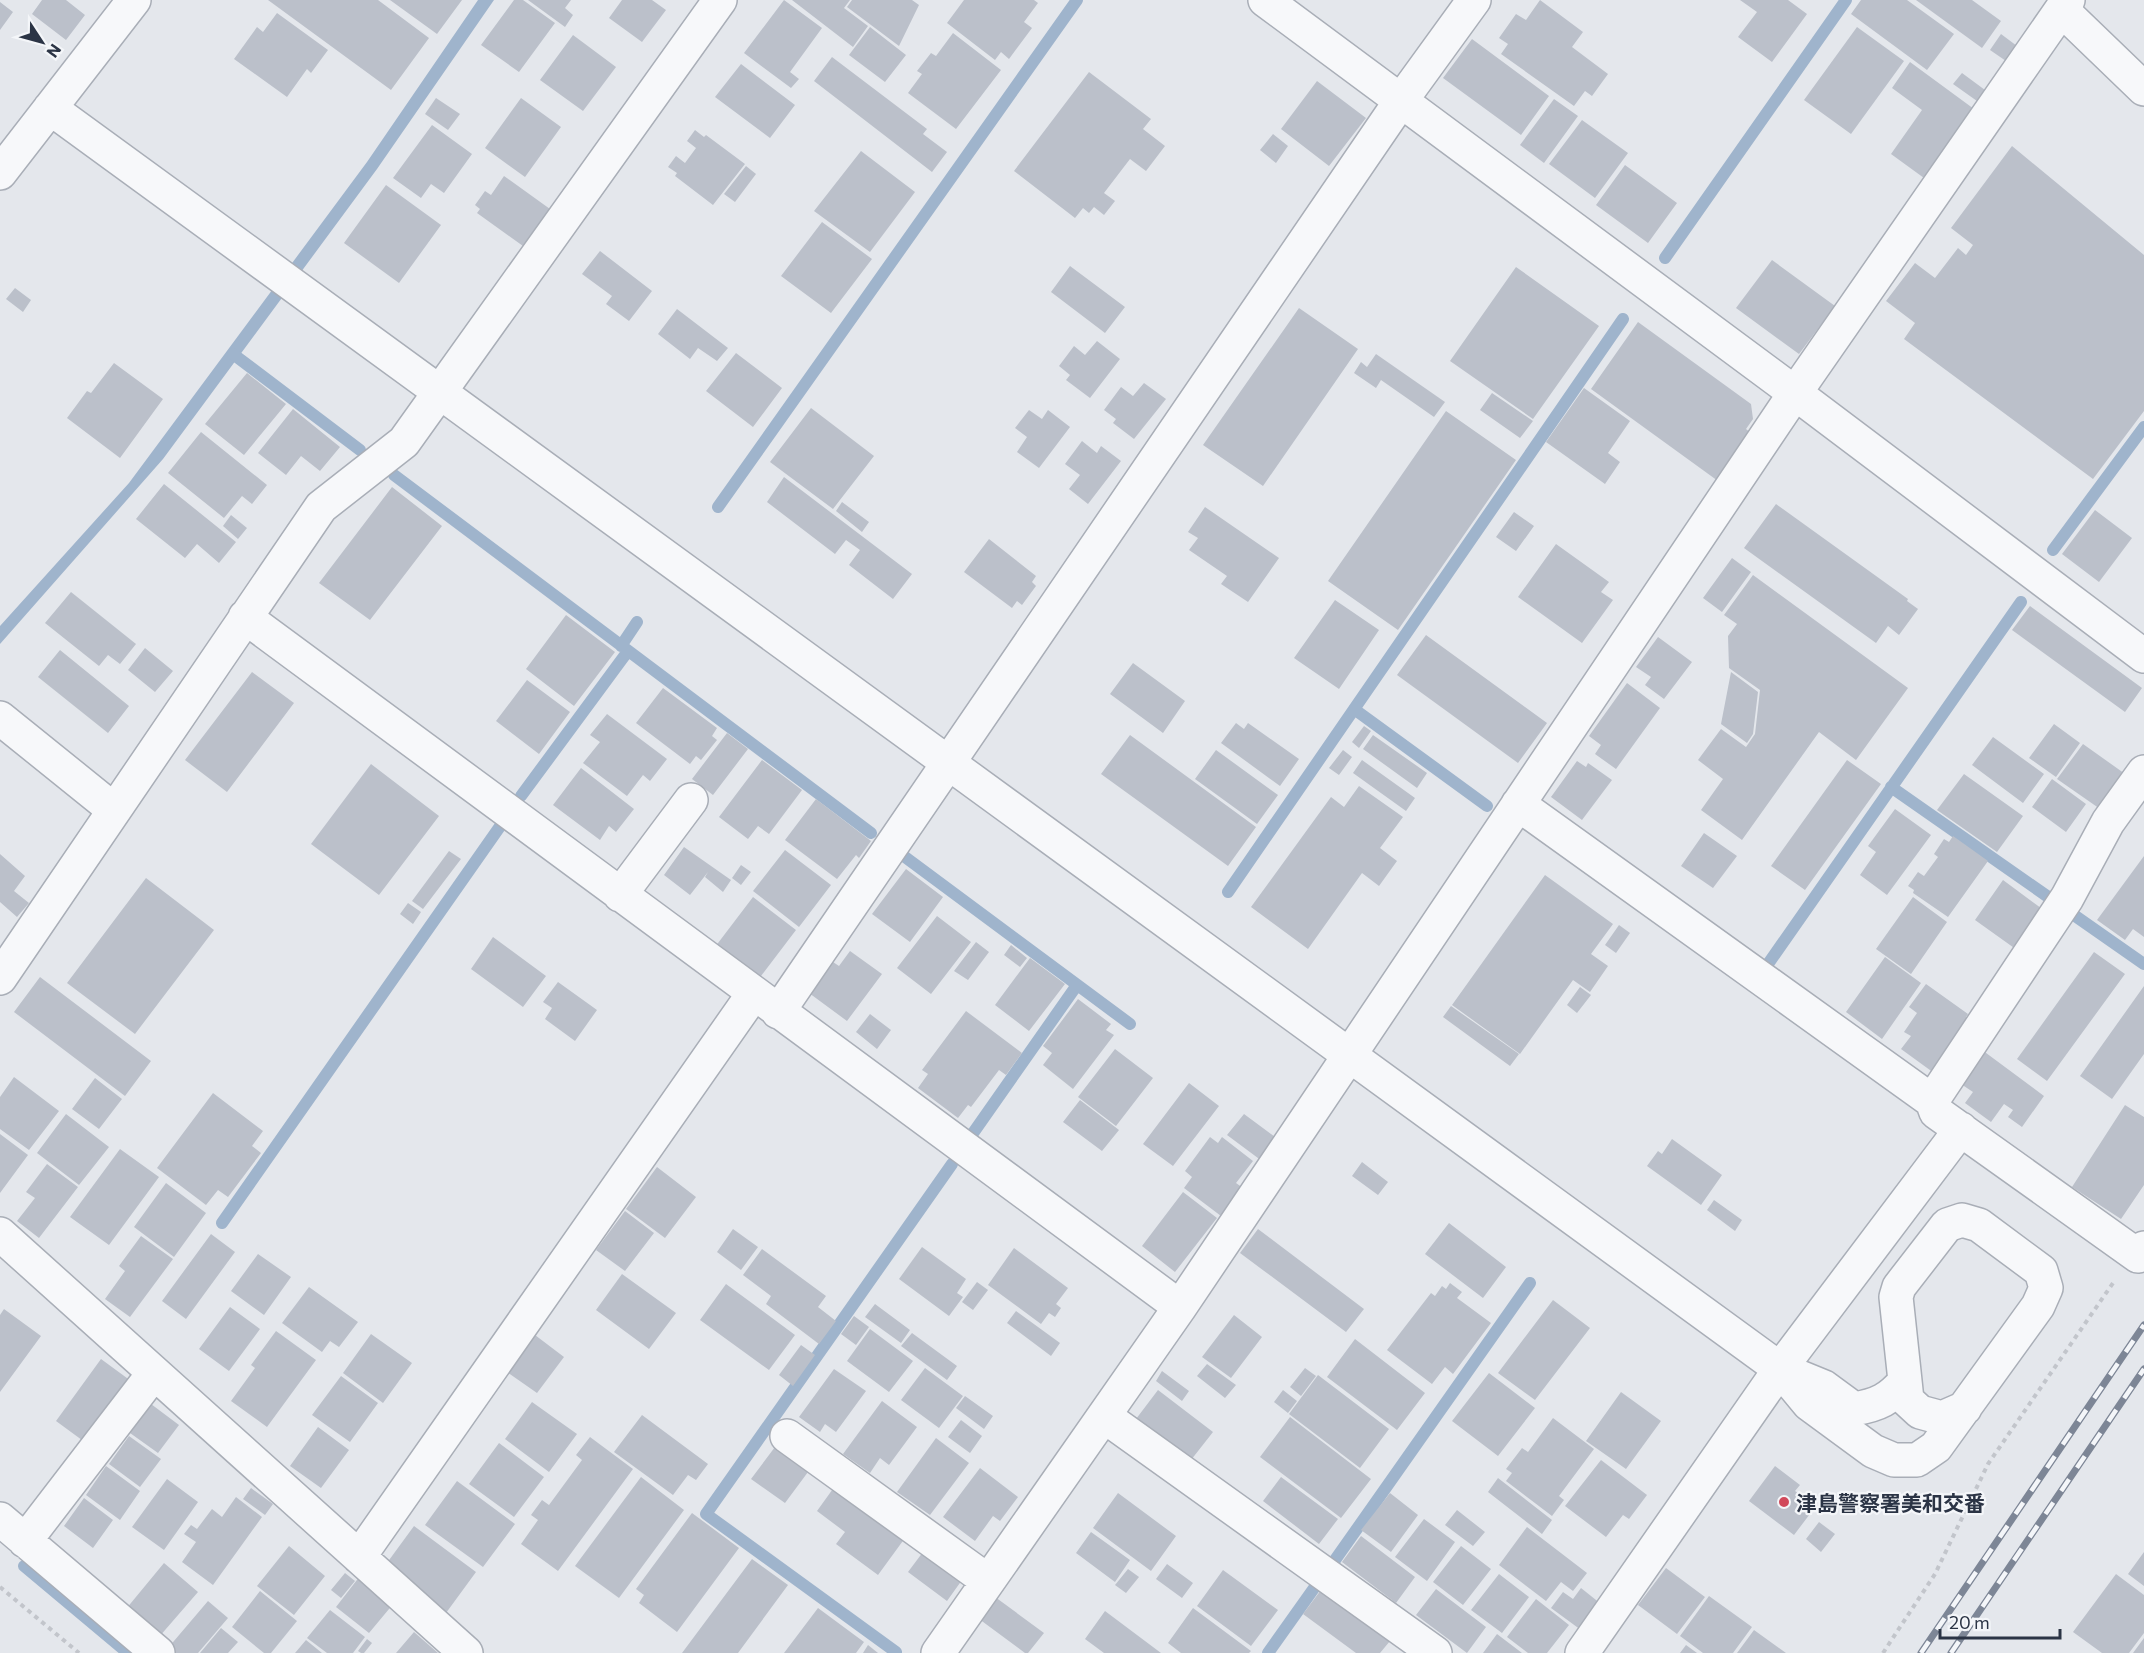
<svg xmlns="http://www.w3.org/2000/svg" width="2144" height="1653" viewBox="0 0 2144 1653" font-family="Commissioner,'Noto Sans JP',sans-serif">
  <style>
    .water { fill: #9fb4cc }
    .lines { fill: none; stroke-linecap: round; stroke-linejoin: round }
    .stream { stroke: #9fb4cc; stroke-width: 12 }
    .building { fill: #bbc0ca }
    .minor-casing { stroke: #a9aeb7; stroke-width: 36 }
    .path { stroke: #c2c5cb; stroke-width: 4; stroke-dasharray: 4.5 4.5; stroke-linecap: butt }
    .minor { stroke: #f7f8fa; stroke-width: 33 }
    .rail-casing { stroke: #7d8696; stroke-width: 7 }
    .rail { stroke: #f4f6f9; stroke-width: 4.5; stroke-dasharray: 14; stroke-linecap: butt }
    .poi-dot { fill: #d1495b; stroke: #f4f6f9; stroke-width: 2 }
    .labels { text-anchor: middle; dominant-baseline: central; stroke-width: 4.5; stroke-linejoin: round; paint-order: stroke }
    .poi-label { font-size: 21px; font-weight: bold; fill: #2b3445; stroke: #f4f6f9; text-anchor: start }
  </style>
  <rect width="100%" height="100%" fill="#e4e7ec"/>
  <path class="water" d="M478,0H494L377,169L163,459L0,644V626L129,483L367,162Z"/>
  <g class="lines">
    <path class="stream" d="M1665,258L1846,0
      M233,354L360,450
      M394,475L871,833
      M718,507L1077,0
      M2053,550L2144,427
      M621,646L637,622
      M1354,709L1487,806
      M1891,787L2054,901
      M521,796L628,651
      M905,857L1130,1024
      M1228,892L1623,319
      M2071,913L2144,964
      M1768,964L2021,602
      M971,1136L1077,985
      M222,1223L501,825
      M1335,1560L1530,1283
      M24,1566L128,1653
      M896,1652L706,1514L952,1164
      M1268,1653L1317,1584"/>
  </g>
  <path class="building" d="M42,0H66L85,15L66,40L32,14Z
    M268,0H378L429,38L391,90Z
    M390,0H462L437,34Z
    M514,0H523L555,23L519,72L481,45Z
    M528,0H571L565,8L573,15L565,27Z
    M622,0H652L666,10L642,42L609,18Z
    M784,0L822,28L790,72L799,79L791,88L744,53Z
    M792,0H850L844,8L868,26L853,47Z
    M852,0H912L919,5L899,46L847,7Z
    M964,0H1034L1038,3L1024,22L1032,28L1009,59L1001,52L995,60L947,23Z
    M1540,0L1583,32L1572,47L1608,74L1592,96L1585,91L1574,106L1501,54L1508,44L1499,38L1516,14L1526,20Z
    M1740,0H1788L1807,14L1772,62L1738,37L1757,12Z
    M1861,0H1907L1954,34L1927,70L1851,14Z
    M1916,0H1972L2001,21L1982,48Z
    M0,2L13,12L0,30Z
    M277,13L328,50L311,73L307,69L287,97L234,59L257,27L263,32Z
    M870,27L906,55L885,82L849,55Z
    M1857,27L1904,61L1851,134L1804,100Z
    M953,33L1001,70L956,129L908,93L922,74L917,71L931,53L936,56Z
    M2001,34L2017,46L2006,61L1990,50Z
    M573,35L616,67L583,111L540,80Z
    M1472,39L1549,96L1521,135L1443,78Z
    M832,57L927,129L923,134L947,152L932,172L814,81Z
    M1910,62L1974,109L1924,178L1891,154L1922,110L1892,88Z
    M741,64L795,105L770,138L715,97Z
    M1089,72L1151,119L1143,129L1165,146L1146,171L1130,159L1104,193L1115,201L1104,215L1094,207L1089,213L1083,208L1075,218L1014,171Z
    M1962,73L1985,90L1977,101L1953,84Z
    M1317,81L1366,118L1329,166L1281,129Z
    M436,98L460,114L448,130L425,114Z
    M521,98L561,127L525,177L485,148Z
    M1554,99L1578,116L1544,163L1520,145Z
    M1582,120L1628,153L1595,198L1549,164Z
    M432,125L472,154L444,193L431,184L421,198L393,178Z
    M695,130L704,137L706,135L745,164L713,205L675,176L677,173L668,167L676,156L685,163L696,148L687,141Z
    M1273,134L1288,146L1276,163L1260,150Z
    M2012,146L2144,255V411L2093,479L1904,339L1915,323L1886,301L1915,263L1935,278L1958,248L1966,255L1973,245L1951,228Z
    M861,151L915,192L870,252L814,211Z
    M1625,165L1677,203L1648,243L1596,205Z
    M746,166L756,174L735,202L724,194Z
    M504,176L550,209L523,246L477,213L480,209L475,205L485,191L491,195Z
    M386,185L441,225L399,283L344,243Z
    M822,222L872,259L831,313L781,276Z
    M600,251L652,291L629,321L606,304L612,296L582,274Z
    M1772,260L1835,306L1799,354L1736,308Z
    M1070,266L1125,307L1105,333L1051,292Z
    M1516,267L1599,326L1533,419L1450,361Z
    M15,288L31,300L23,312L6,299Z
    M1299,308L1358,349L1263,486L1203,445Z
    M677,309L728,348L717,361L698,348L690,359L658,334Z
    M1638,322L1751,404L1753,419L1746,429L1752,434L1718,481L1591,389Z
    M1097,341L1120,359L1090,398L1066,380L1070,375L1059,366L1074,346L1085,355Z
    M736,353L782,388L753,427L706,391Z
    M1376,354L1445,402L1434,417L1381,380L1376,388L1354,373L1361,362L1367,367Z
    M114,363L163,399L120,458L67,418L87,391L91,393Z
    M247,373L286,404L244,455L205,424Z
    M1144,383L1166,399L1134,439L1113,423L1116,419L1104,410L1121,387L1133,396Z
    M1584,388L1630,421L1608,453L1620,462L1605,484L1546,442Z
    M1492,393L1533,421L1520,438L1480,410Z
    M811,408L874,456L833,509L770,462Z
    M293,409L340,447L320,471L301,456L286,475L258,453Z
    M1029,410L1042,419L1048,410L1070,427L1039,468L1017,452L1027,437L1015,428Z
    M1446,411L1516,460L1398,630L1328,581Z
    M201,432L267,485L252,504L242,496L224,518L168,473Z
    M1082,441L1097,453L1101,446L1121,461L1088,504L1069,489L1080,475L1065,464Z
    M784,477L912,574L893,599L849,565L860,550L846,540L835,554L767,502Z
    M164,484L236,542L219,563L197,544L185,558L136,519Z
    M392,487L442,526L370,620L319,583Z
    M842,502L869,522L862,532L836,511Z
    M1776,504L1908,599L1907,601L1918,609L1899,635L1888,626L1876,643L1744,548Z
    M1205,507L1279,558L1248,602L1221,584L1227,576L1189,550L1198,538L1188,532Z
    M2095,510L2132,538L2099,582L2062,554Z
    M1514,512L1534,526L1516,551L1496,537Z
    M231,515L247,528L238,539L223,526Z
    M989,539L1036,576L1032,582L1036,586L1022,605L1017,601L1012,608L964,572Z
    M1556,544L1609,582L1601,592L1613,600L1582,643L1518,597Z
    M1732,558L1751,572L1722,612L1703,598Z
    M1753,575L1908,688L1856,760L1819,732L1742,840L1701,810L1723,779L1698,760L1721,729L1746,747L1755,734L1760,690L1729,668L1728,636L1737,624L1724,615Z
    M71,592L136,644L120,664L108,655L99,666L45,623Z
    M1335,600L1379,630L1339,689L1294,658Z
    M2030,606L2142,688L2125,712L2012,630Z
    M566,615L615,652L574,706L526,669Z
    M1426,635L1547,723L1518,763L1397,675Z
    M1658,637L1692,662L1664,699L1645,685L1651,677L1636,667Z
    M145,648L173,671L155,692L128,670Z
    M60,650L129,706L108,733L38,677Z
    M1133,663L1185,701L1163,733L1110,694Z
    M252,672L294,703L227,792L185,760Z
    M1731,672L1758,692L1753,734L1747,743L1721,724Z
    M527,680L570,712L539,754L496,721Z
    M1627,683L1660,708L1616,769L1595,754L1601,745L1589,736Z
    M663,688L717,728L712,736L717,740L701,760L696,756L690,764L636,723Z
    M607,714L667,759L650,781L643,775L627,796L583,763L600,742L590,735Z
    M1236,723L1244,729L1248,723L1299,759L1280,786L1221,743Z
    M2054,724L2080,743L2056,777L2029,758Z
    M1364,726L1371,731L1359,748L1352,742Z
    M727,733L748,749L713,795L692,779Z
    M1130,735L1256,827L1228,866L1101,774Z
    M1373,735L1427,773L1417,788L1363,749Z
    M1993,737L2044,774L2023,803L1972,765Z
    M2083,744L2128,776L2103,811L2057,779Z
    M1216,750L1278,795L1257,824L1195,779Z
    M1343,750L1352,757L1339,775L1329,768Z
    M762,760L802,790L769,834L758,826L748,839L719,817Z
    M1362,760L1415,798L1406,811L1353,773Z
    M1847,760L1881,784L1805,890L1771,866Z
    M1577,761L1586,767L1588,763L1612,780L1582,820L1551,797Z
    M371,764L439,816L379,895L311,844Z
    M581,768L634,809L616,832L609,826L600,840L553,805Z
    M1964,774L2023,816L1997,852L1937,810Z
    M2052,779L2086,804L2066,832L2032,807Z
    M1359,786L1403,817L1380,848L1397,861L1379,886L1362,873L1308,949L1251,907L1331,797L1344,807Z
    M816,799L871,841L859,858L856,855L837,879L785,840Z
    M1895,809L1931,835L1887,895L1860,875L1876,852L1868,846Z
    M1704,833L1737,856L1713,888L1681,866Z
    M1953,836L1988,861L1948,917L1913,893L1914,890L1908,886L1918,872L1924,876L1938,857L1934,854L1944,839L1949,842Z
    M684,847L731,880L723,892L705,877L708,872L690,895L664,875Z
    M785,850L831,885L799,927L753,891Z
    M449,851L461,859L423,909L412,901Z
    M0,854L25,876L14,891L29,903L17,917L0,902Z
    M2144,856V937L2133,929L2125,940L2097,920Z
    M741,865L751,872L741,885L732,878Z
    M906,869L943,897L910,942L872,914Z
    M1545,875L1613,924L1591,954L1608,966L1590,992L1573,980L1520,1054L1452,1005Z
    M146,878L214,930L135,1034L67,983Z
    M2003,880L2045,911L2017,950L1975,920Z
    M753,897L796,930L758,980L715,947Z
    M1913,897L1947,922L1911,974L1876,949Z
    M408,903L421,912L413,924L400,914Z
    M937,916L971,942L931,994L897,968Z
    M1619,925L1630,933L1616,953L1605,945Z
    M493,937L546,976L523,1007L471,969Z
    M976,942L989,952L968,980L954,971Z
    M1011,945L1027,958L1020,967L1004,955Z
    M850,951L882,974L847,1021L809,993L833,962L839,966Z
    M2094,952L2125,974L2047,1081L2017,1059Z
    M1885,957L1921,983L1882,1039L1846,1012Z
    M1030,958L1065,984L1029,1031L995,1005Z
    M40,977L151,1061L125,1096L14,1012Z
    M558,982L597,1010L575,1041L545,1019L552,1008L543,1002Z
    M1926,984L1968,1014L1966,1017L1971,1021L1934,1073L1901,1049L1911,1036L1904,1032L1917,1013L1909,1007Z
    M2144,986V1054L2112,1099L2080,1076Z
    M1580,987L1591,995L1577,1013L1567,1005Z
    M1078,999L1111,1024L1106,1030L1114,1035L1073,1089L1043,1065L1052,1053L1043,1046Z
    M1451,1006L1519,1054L1510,1066L1443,1017Z
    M966,1011L1022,1053L1006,1075L999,1070L971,1107L968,1105L958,1118L918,1088L928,1074L922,1070Z
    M870,1014L891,1030L877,1049L856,1032Z
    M1978,1047L2044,1096L2022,1127L2008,1117L2013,1110L2004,1104L1991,1122L1965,1103L1973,1092L1955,1080Z
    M1115,1049L1153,1078L1116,1126L1078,1097Z
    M14,1077L59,1111L29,1150L0,1129V1097Z
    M95,1078L122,1099L99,1129L72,1109Z
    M1189,1083L1219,1106L1173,1166L1143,1144Z
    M213,1093L263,1131L252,1146L261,1153L228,1197L218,1190L206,1205L157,1168Z
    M1080,1100L1119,1130L1102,1151L1063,1122Z
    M2125,1105L2144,1117V1185L2121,1219L2072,1187Z
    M66,1114L109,1147L79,1185L37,1153Z
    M1244,1114L1282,1142L1266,1164L1227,1135Z
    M0,1134L28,1155L0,1193Z
    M1210,1137L1218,1143L1222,1137L1253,1161L1236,1183L1243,1188L1221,1216L1184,1188L1192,1177L1185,1171Z
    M1672,1139L1722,1175L1701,1205L1647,1166L1658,1151L1662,1154Z
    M120,1149L159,1177L109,1245L70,1217Z
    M1362,1162L1388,1182L1378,1195L1352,1176Z
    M47,1164L78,1187L39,1238L17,1221L35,1198L26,1192Z
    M657,1167L696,1197L665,1238L626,1209Z
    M166,1183L206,1213L174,1257L134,1227Z
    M1183,1192L1217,1218L1175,1272L1142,1246Z
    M1714,1200L1742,1220L1735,1231L1707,1210Z
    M625,1211L654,1233L625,1271L596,1250Z
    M1449,1223L1506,1267L1483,1298L1425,1254Z
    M733,1229L758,1247L741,1270L717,1252Z
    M1258,1229L1364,1309L1346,1332L1240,1253Z
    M211,1234L235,1252L186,1319L162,1301Z
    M141,1236L173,1259L130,1317L105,1299L125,1271L119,1266Z
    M922,1247L966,1279L957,1293L963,1297L949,1316L899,1279Z
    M1014,1248L1068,1288L1056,1304L1061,1308L1055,1317L1049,1313L1041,1324L988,1285Z
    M762,1249L826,1296L818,1307L836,1321L819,1344L766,1304L771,1296L743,1275Z
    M258,1254L291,1277L264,1315L231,1291Z
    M622,1274L676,1313L649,1349L596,1310Z
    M977,1282L988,1290L973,1310L962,1302Z
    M1450,1283L1462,1292L1457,1298L1491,1323L1453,1374L1445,1367L1432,1384L1387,1350L1431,1293L1435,1296L1442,1286L1446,1289Z
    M726,1284L795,1335L769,1370L700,1320Z
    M309,1287L358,1322L339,1347L330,1341L322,1352L282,1323Z
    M1553,1300L1590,1328L1535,1400L1498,1373Z
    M875,1304L910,1330L901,1343L865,1317Z
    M230,1307L260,1329L229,1371L199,1349Z
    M4,1309L41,1336L0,1392V1315Z
    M1016,1311L1060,1343L1051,1356L1007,1323Z
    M1234,1315L1262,1337L1231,1378L1202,1357Z
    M854,1316L869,1327L856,1345L841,1334Z
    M870,1329L913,1361L889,1392L847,1361Z
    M276,1331L316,1360L267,1427L231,1401L255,1368L251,1365Z
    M912,1333L957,1366L947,1380L901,1346Z
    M371,1334L412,1363L383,1403L343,1373Z
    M535,1335L564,1357L537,1393L507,1372Z
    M1355,1339L1425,1393L1397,1430L1327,1377Z
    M801,1345L815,1355L793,1386L779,1375Z
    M101,1359L131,1381L86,1443L56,1421Z
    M1207,1364L1236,1385L1225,1398L1197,1376Z
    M925,1368L963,1396L939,1428L901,1400Z
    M1305,1368L1316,1376L1301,1396L1290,1387Z
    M834,1369L866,1391L836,1432L825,1424L820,1432L799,1417Z
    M1162,1371L1189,1391L1182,1401L1156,1381Z
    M1489,1373L1535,1408L1498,1456L1452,1421Z
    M1318,1375L1389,1429L1360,1468L1289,1414Z
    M341,1376L378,1403L350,1442L312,1415Z
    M1158,1390L1213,1432L1191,1460L1136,1419Z
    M1283,1390L1297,1401L1288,1413L1274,1402Z
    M1621,1392L1661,1421L1626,1469L1586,1441Z
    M965,1396L993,1416L984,1429L956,1408Z
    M882,1401L917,1427L889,1465L880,1458L870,1473L843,1454Z
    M532,1402L577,1434L549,1472L505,1439Z
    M151,1404L179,1425L158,1453L130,1433Z
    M642,1415L708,1464L696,1480L688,1475L673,1495L614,1452Z
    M1290,1417L1371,1479L1341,1518L1260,1457Z
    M1553,1418L1594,1449L1559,1496L1564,1500L1552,1516L1506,1481L1512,1473L1506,1469L1522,1448L1528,1452Z
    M961,1420L982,1436L970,1453L948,1437Z
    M318,1427L349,1450L321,1488L290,1466Z
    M129,1436L161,1459L140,1487L109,1464Z
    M590,1437L633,1469L558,1571L521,1544L538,1520L531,1515L542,1500L549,1505L582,1460L576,1455Z
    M936,1438L969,1463L930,1515L897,1492Z
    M499,1443L544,1477L514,1517L469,1484Z
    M775,1447L808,1472L785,1503L751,1479Z
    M1601,1460L1647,1495L1629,1519L1623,1515L1606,1537L1565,1506Z
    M106,1466L140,1491L120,1520L86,1495Z
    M1775,1466L1800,1485L1795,1491L1816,1506L1794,1535L1749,1501Z
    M980,1468L1018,1497L1000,1521L993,1516L975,1541L943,1517Z
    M641,1477L684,1510L619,1598L575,1566Z
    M1281,1477L1338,1519L1319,1544L1263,1501Z
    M1498,1478L1552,1520L1542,1534L1488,1492Z
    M167,1479L198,1502L164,1550L132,1527Z
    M457,1481L515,1524L483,1567L425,1525Z
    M835,1486L905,1538L878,1575L836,1544L845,1532L817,1511Z
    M251,1488L273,1504L265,1515L243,1499Z
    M1118,1493L1176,1536L1151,1571L1093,1528Z
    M1390,1493L1418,1515L1391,1552L1361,1530Z
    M236,1497L262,1517L213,1585L182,1562L196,1542L184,1534L191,1525L197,1529L212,1509L222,1517Z
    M84,1498L113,1520L93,1548L64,1526Z
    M1457,1510L1485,1532L1473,1546L1445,1525Z
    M692,1513L739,1548L677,1632L639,1603L644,1595L636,1589Z
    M1424,1519L1455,1542L1427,1581L1395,1557Z
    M1819,1522L1835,1534L1821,1552L1806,1539Z
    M414,1526L476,1572L446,1613L384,1567Z
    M1527,1527L1587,1573L1573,1591L1561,1582L1546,1601L1499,1565Z
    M1091,1532L1130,1560L1115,1582L1076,1553Z
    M1361,1536L1415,1577L1396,1603L1342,1562Z
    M289,1546L325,1576L294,1615L257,1586Z
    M1461,1546L1491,1569L1463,1605L1433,1582Z
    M923,1552L962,1580L947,1601L908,1572Z
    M2144,1552V1586L2128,1574Z
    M752,1559L788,1585L738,1653H682Z
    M164,1563L198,1592L159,1637L126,1609Z
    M1167,1564L1193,1583L1182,1598L1156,1579Z
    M1666,1568L1705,1597L1677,1634L1638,1605Z
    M1128,1569L1139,1577L1126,1593L1115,1585Z
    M1223,1570L1278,1610L1251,1646L1197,1606Z
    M345,1573L355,1581L341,1598L331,1590Z
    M1499,1574L1529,1597L1502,1633L1471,1610Z
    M2116,1574L2144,1595V1633L2129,1653H2102L2073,1632Z
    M360,1576L394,1603L369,1633L336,1607Z
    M1581,1588L1601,1604L1581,1630L1551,1608L1563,1592L1573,1599Z
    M1436,1589L1486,1627L1467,1653L1416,1615Z
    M1321,1590L1390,1641L1380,1653H1356L1303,1614Z
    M260,1591L297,1621L271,1653H264L232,1627Z
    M991,1594L1044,1633L1028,1653H1025L975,1616Z
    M1709,1596L1752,1627L1733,1653H1703L1680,1636Z
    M1536,1599L1569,1625L1547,1653H1528L1507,1637Z
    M208,1601L228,1618L198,1653H174L168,1648Z
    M818,1608L864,1642L856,1653H784Z
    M1193,1608L1251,1651L1249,1653H1181L1168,1643Z
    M330,1610L365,1637L353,1653H327L307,1638Z
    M1105,1611L1161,1653H1104L1085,1639Z
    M221,1628L238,1642L228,1653H200Z
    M1754,1630L1786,1653H1737Z
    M414,1632L438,1653H396Z
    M1497,1634L1522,1653H1483Z
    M2144,1638V1653H2133Z
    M367,1639L372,1643L364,1653H361L358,1651Z
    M306,1640L322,1653H295Z
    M868,1645L878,1653H863Z
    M1686,1645L1697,1653H1680Z"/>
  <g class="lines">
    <defs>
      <path id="minor" d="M1265,0L1795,393L2144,656
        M2062,10L2144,89
        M50,108L1780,1369L1809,1404L1873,1451L1894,1460H1917L1936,1447L2038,1306L2046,1288L2041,1271L1979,1225L1962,1220L1947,1225L1899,1287L1896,1297L1905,1381C1890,1399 1878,1405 1854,1409L1824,1387L1780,1369
        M0,173L134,0
        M245,617L1180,1307
        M0,718L114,810
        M1518,804L1932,1101L1936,1112L2138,1256L2144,1248
        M620,895L691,800
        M0,978L321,507L404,442L720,0
        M778,1012L1400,102L1474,0
        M1932,1101L2067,898L2108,822L2144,772
        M0,1234L466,1653
        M1905,1381L1907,1400L1920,1412L1942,1418L1965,1408
        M1104,1416L1435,1653
        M787,1436L988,1581
        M0,1519L158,1653
        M25,1541L154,1373
        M359,1557L754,993
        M938,1653L1180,1307L1795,393L2068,0
        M1582,1653L1780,1369L1961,1129"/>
    </defs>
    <use href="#minor" class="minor-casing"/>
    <path class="path" d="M0,1587L79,1653
      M1883,1653L1935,1574L1988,1464L2113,1283"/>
    <use href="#minor" class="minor"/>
    <defs>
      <path id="rail" d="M1921,1653L2144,1325
        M1951,1653L2144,1369"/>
    </defs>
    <use href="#rail" class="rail-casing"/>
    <use href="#rail" class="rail"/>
  </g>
  <circle class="poi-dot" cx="1784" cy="1502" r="6"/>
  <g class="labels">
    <g class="poi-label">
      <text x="1796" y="1502">津島警察署美和交番</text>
    </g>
  </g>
  <g transform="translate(42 42) rotate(126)" stroke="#f4f6f9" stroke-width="4.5" paint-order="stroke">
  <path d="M0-4.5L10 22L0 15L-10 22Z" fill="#2b3445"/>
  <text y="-9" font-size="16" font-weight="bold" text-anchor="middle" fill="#2b3445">N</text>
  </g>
  <path d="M1940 1629v9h120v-9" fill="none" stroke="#2b3445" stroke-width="3"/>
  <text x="1949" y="1629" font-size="18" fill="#2b3445" stroke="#f4f6f9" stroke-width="4.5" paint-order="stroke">20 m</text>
</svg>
